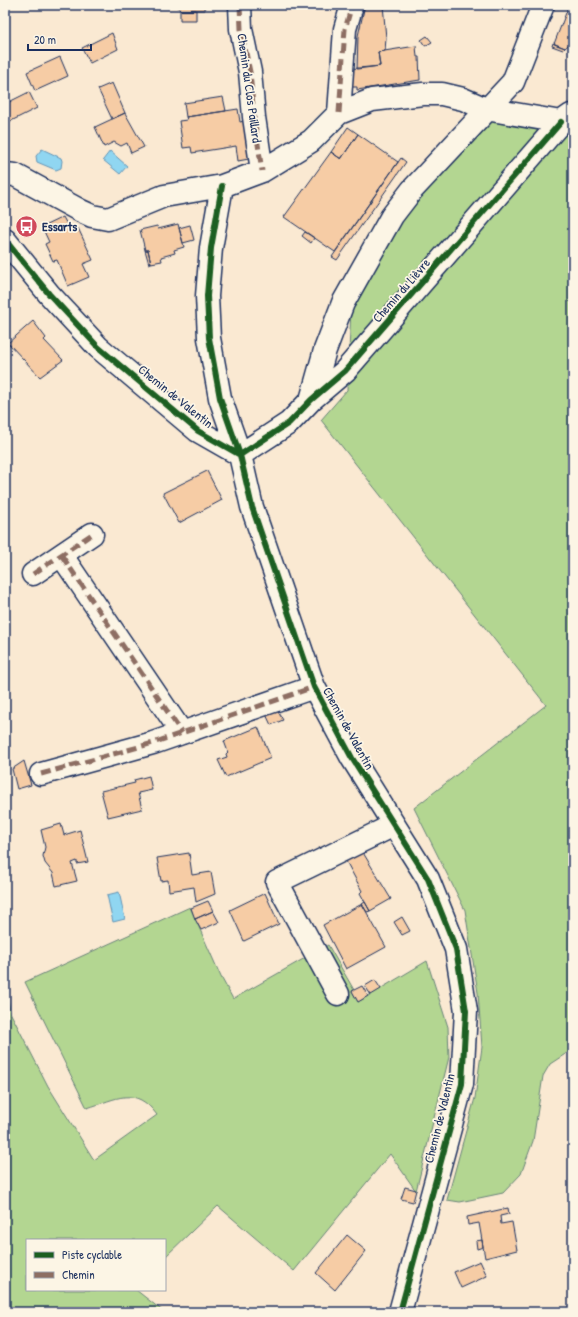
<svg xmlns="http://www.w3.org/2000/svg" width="578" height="1317" viewBox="0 0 578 1317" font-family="'Patrick Hand',sans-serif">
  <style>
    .green { fill: #b3d691; stroke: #678278 }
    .water { fill: #90d6f1; stroke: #6193b6 }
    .building { fill: #f6cca5; stroke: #1b2f5e }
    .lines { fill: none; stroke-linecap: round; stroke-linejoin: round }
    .minor-casing { stroke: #1b2f5e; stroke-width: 25 }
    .minor { stroke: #fcf5e5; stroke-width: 22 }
    .quiet { stroke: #8d6e63; stroke-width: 5; stroke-dasharray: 10 5; stroke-linecap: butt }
    .cycleway-casing { stroke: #fcf5e5; stroke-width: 8 }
    .cycleway { stroke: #1b5e20; stroke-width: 6 }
    .labels { text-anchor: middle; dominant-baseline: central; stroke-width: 3.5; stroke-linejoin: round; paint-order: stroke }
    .street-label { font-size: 13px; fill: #1b2f5e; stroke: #fcf5e5 }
    .poi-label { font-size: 13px; font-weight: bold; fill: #1b2f5e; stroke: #fcf5e5; text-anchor: start }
  </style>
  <rect width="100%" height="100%" fill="#fae9d2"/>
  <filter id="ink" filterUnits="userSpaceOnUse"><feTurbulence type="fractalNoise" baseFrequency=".025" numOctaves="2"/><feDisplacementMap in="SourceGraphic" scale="8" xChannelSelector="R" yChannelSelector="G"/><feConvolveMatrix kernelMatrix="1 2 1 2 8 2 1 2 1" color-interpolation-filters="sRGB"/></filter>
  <g filter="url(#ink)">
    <path class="green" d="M480,109L573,119V1049L550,1064L543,1076L533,1141L521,1174L503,1193L460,1202L447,1200L475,1098L482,1047L478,993L465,910L414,808L546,705L321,420L347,390L353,271Z
      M190,907L221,977L233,999L328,945L354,990L352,991L358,1002L427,961L448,1027L449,1057L416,1191L390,1154L294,1271L218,1206L165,1257V1240H27V1290H136L164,1312H5V975L10,1012L48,1086L94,1160L157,1115C135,1085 117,1099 87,1108L25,982Z"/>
    <path class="water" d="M42,149L61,158L62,161L61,168L56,170L37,162L36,156Z
      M110,151L127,166L120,174L103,160Z
      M119,892L125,919L113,922L107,895Z"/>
    <path class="building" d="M177,5H205V10H180Z
      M365,5H383L386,38L385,51L378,52L380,66L357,69L358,36Z
      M569,5H573V41L565,48L554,44Z
      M180,10H196V20H180Z
      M112,33L118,49L90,63L82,48Z
      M427,36L432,42L425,46L421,40Z
      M553,43L565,48L563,50L552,46Z
      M416,46L417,57H419L420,80L357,90V87H347L348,69L380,66L378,52Z
      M60,57L68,76L35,91L27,72Z
      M112,83L125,113L112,119L98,89Z
      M29,92L37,108L5,124V104Z
      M223,97L226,111L186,117L184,103Z
      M238,109L240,122L248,120L254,158L238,161L236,146L192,153L191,147L183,148L179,121L187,120L186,117Z
      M125,113L144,147L131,153L127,143L121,146L114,142L104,147L95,127Z
      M348,127L358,134L341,159L331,152Z
      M358,134L398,162L335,252L284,217L331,152L341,159Z
      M401,158L406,162L337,260L332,257Z
      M63,217L71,232L78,228L93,260L83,264L89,277L68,286L57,260L53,261L45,244L49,242L42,227Z
      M178,224L184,247L174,250L175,253L161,257L162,261L151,263L148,250H145L140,230L157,226L158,229Z
      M190,225L194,240L183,243L179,228Z
      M305,232L314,238L311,243L302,236Z
      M145,250H148L151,263L149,264Z
      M33,321L46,338L44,340L63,360L40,377L8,343Z
      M207,471L222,500L179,523L163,493Z
      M274,705L283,720L271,725L264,710Z
      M258,727L271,758L226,777L218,760L227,757L226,754L228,752L224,741Z
      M24,761L31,785L17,789L12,769Z
      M149,776L152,790L138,793L142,809L108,817L101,791L135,783L134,780Z
      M61,824L64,835L80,830L88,862L77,864V861L72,863L77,881L56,886L53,873L45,863L43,856L45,847L41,830Z
      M362,851L391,899L370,911L360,893L362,891L346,861Z
      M189,853L192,875L211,872L215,894L196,902L194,887L169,891L168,880L161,881L157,858Z
      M265,893L279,924L244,941L230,910Z
      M208,901L213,911L195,919L191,908Z
      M365,902L370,911L367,912L362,904Z
      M362,904L386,947L346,969L323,925Z
      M213,911L219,922L201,930L195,919Z
      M402,917L410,931L402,935L394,922Z
      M375,980L381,989L371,995L365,986Z
      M362,986L368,996L358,1002L352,991Z
      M405,1187L416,1190L413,1202L401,1199Z
      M508,1208L509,1214L500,1216L501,1224L512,1222L517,1250L485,1258L479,1223L468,1225L467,1217Z
      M347,1235L366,1251L335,1290L316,1273Z
      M482,1240L483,1247L477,1249L476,1241Z
      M480,1261L487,1276L461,1288L454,1272Z"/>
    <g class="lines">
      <defs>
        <path id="minor" d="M240,5L241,29L250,72L254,117L262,171
          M339,113L345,29L352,5
          M5,174L15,175L81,211L92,216L108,219L164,196L222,186L262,171L311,141L339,113L372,100L423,94H442L463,99L486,109L561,122L571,115
          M222,186L211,248L207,296L209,338L220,398L240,455L289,423L311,400L345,371L561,122
          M5,240L49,294L98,347L198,431L240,455L252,507L314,687L352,758L428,879L456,949L466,1011L462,1084L400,1312
          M311,400L325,350L343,303L392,216L412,190L513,82L543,5
          M62,556L182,733
          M33,574L92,534
          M41,774L153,743L314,687
          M338,994L277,882L394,825"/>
      </defs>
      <use href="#minor" class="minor-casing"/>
      <use href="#minor" class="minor"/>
      <path class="quiet" d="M240,5L241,29L250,72L254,117L262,171
        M339,113L345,29L352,5
        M62,556L182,733
        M33,574L92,534
        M41,774L153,743L314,687"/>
      <defs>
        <path id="cycleway" d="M222,186L211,248L207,296L209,338L220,398L240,455L289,423L311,400L345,371L561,122
          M5,240L49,294L98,347L198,431L240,455L252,507L314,687L352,758L428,879L456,949L466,1011L462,1084L400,1312"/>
      </defs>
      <use href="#cycleway" class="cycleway-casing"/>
      <use href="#cycleway" class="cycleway"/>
    </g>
  </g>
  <defs>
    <symbol id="bus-disc" viewBox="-11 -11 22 22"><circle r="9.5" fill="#d1495b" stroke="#fcf5e5"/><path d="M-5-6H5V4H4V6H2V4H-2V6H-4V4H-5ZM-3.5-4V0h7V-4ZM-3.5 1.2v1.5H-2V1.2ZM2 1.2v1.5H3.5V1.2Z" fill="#fff"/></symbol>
  </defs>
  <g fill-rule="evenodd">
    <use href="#bus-disc" x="14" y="214" width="25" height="25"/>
  </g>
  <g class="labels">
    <g class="street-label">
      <text transform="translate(250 88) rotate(82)">Chemin du Clos Paillard</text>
      <text transform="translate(401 290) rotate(-49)">Chemin du Lièvre</text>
      <text transform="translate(176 396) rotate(39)">Chemin de Valentin</text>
      <text transform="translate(349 728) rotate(61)">Chemin de Valentin</text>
      <text transform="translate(439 1118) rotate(-76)">Chemin de Valentin</text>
    </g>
    <g class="poi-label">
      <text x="42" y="226">Essarts</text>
    </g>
  </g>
  <rect width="578" height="1317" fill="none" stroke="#fcf5e5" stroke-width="20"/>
  <rect x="10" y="10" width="558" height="1297" fill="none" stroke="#1b2f5e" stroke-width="1.5" filter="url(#ink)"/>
  <rect x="26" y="1239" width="140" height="52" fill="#fcf5e5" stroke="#a2a6af"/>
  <rect x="34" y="1252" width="20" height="6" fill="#1b5e20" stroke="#a2a6af"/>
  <text x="62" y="1259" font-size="12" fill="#1b2f5e">Piste cyclable</text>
  <rect x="34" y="1272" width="20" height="6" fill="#8d6e63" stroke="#a2a6af"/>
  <text x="62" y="1279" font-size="12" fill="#1b2f5e">Chemin</text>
  <path d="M28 44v6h63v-6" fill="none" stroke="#1b2f5e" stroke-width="2"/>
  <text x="34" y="44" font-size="12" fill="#1b2f5e" stroke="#fcf5e5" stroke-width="3" paint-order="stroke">20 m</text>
</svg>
